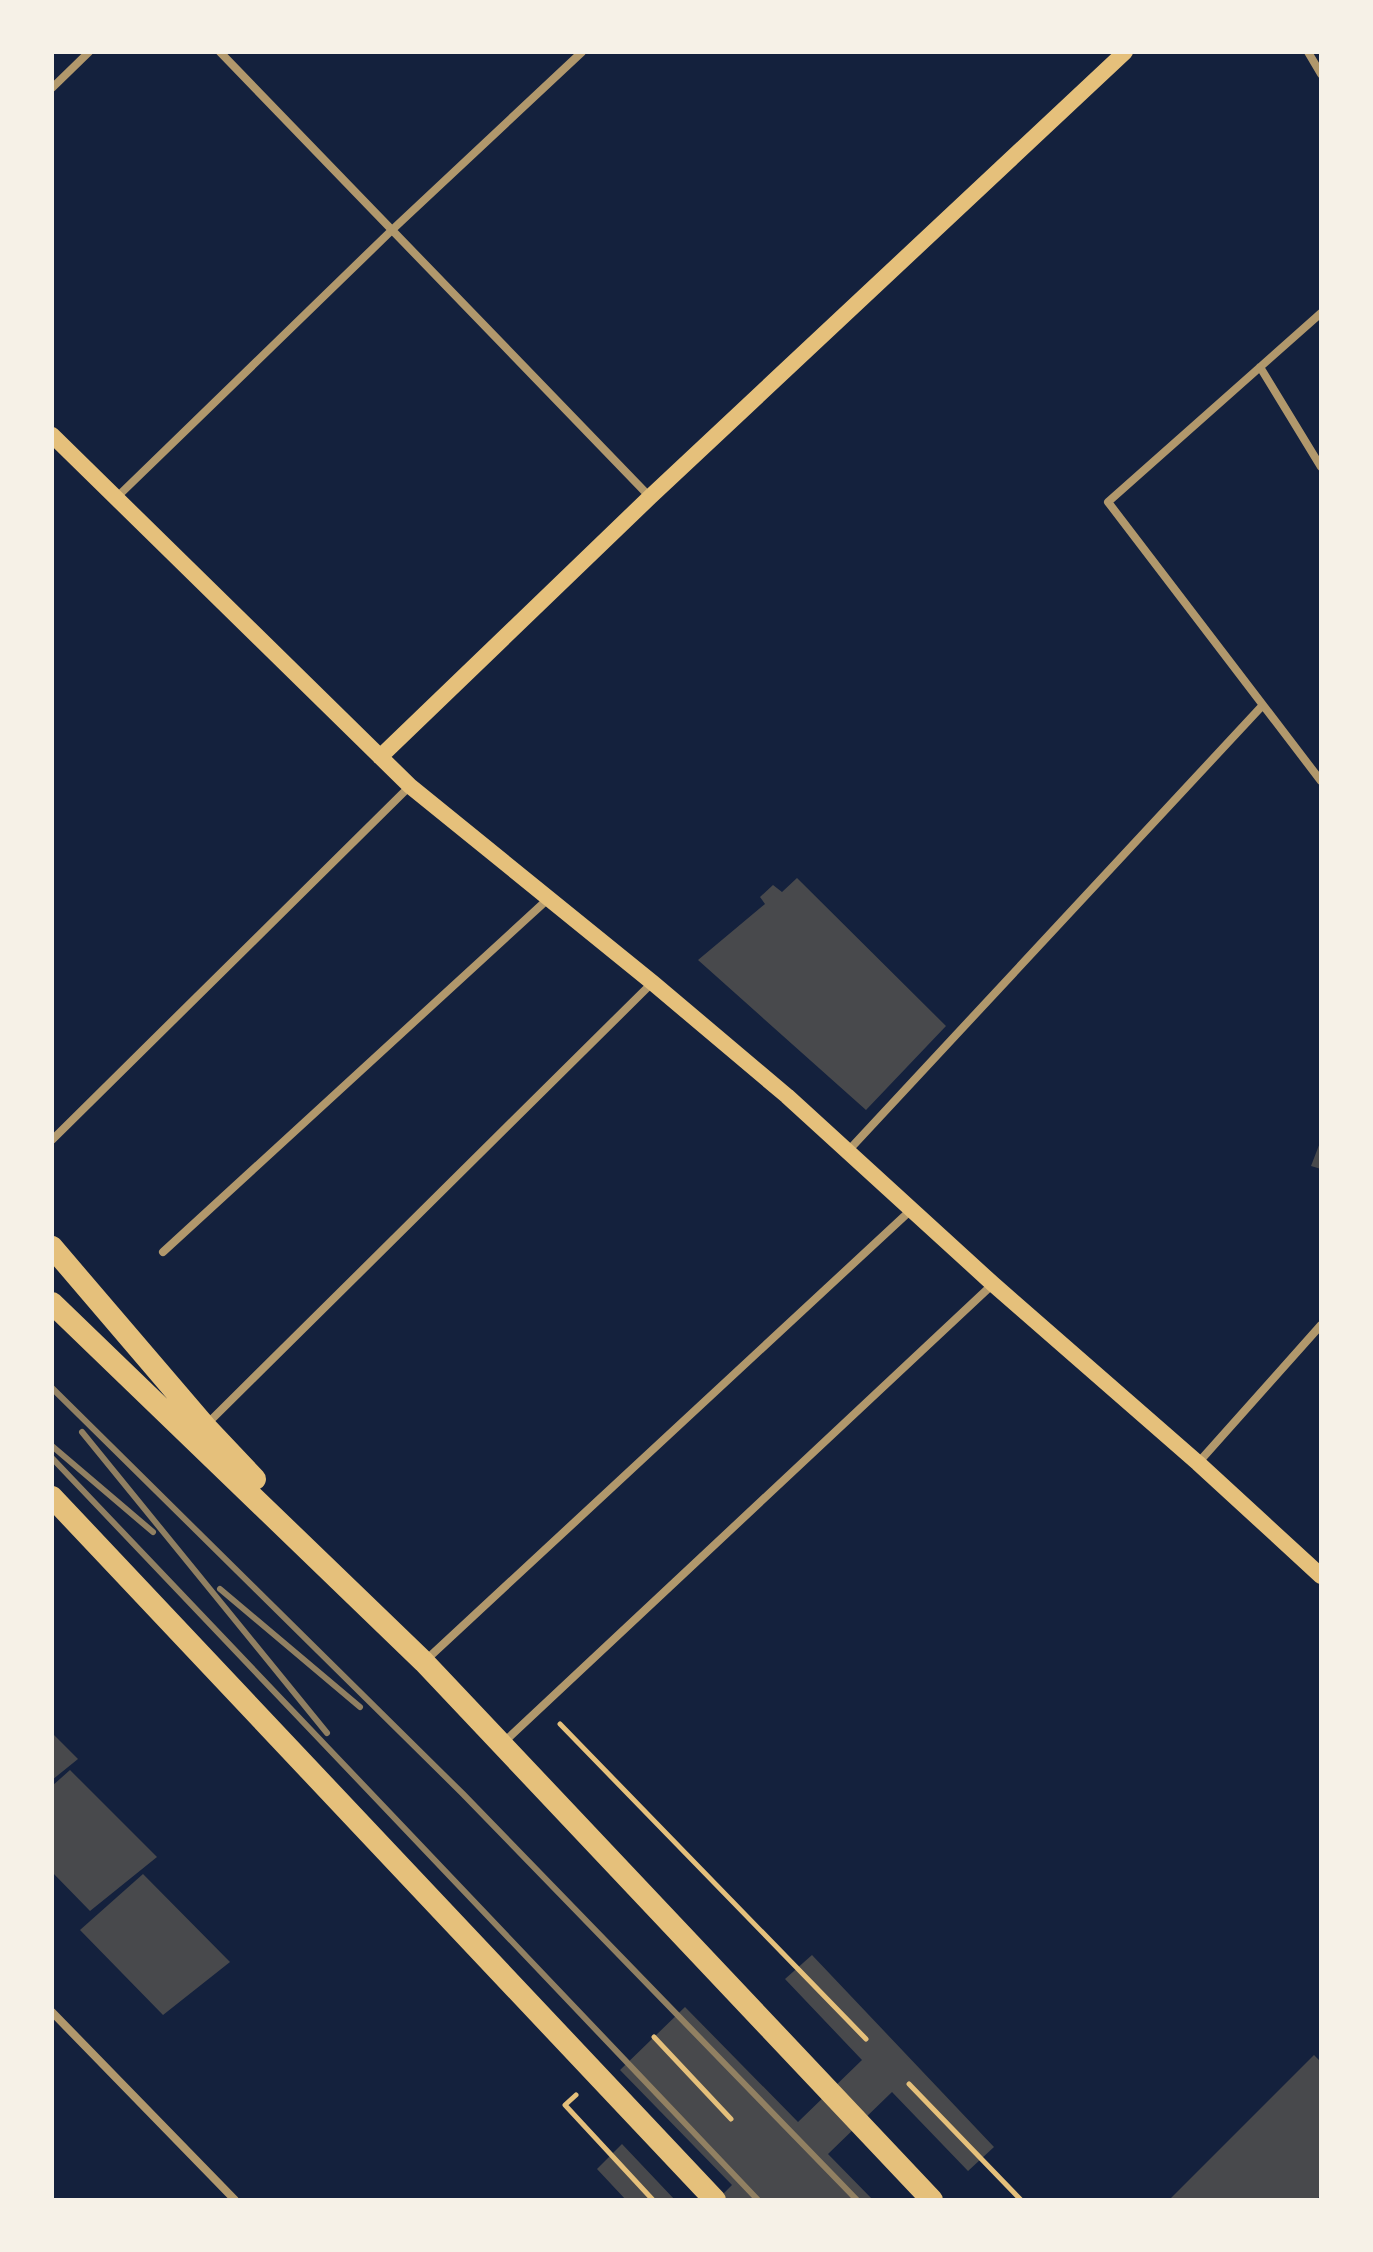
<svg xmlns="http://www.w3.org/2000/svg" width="1373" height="2252" viewBox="0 0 1373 2252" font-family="Lato,sans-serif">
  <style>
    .building { fill: #48494c }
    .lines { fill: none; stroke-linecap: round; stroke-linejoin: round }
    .path { stroke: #e5c07b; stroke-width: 5 }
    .minor { stroke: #b1986c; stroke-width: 8 }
    .secondary { stroke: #e5c07b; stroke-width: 16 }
    .trunk { stroke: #e5c07b; stroke-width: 22 }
    .rail { stroke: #918062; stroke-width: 6 }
  </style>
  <rect width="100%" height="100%" fill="#14213d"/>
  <path class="building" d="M797,878L946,1026L866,1110L698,960L765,904L760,897L773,885L782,892Z
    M1321,1140V1169L1311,1166Z
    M52,1733L78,1759L52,1780Z
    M70,1770L157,1857L90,1911L52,1872V1786Z
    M143,1874L230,1962L163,2015L80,1930Z
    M812,1955L994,2147L968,2171L892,2092L828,2154L873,2200H717L732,2185L620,2070L685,2007L798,2122L862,2060L785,1979Z
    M1314,2055L1321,2062V2195L1316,2200H1169Z
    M622,2144L675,2200H626L597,2169Z"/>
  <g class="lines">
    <path class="path" d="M560,1724L866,2039
      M654,2037L731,2119
      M909,2084L1021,2200
      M576,2095L565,2105L653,2200"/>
    <path class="minor" d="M220,52L650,497
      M1308,52L1321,74
      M52,88L89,52
      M1321,313L1108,502L1321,781
      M1260,367L1321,467
      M115,499L392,230L582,52
      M52,1140L410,786
      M848,1151L1262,706
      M163,1252L548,899
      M207,1424L652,983
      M1198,1463L1321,1325
      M426,1660L911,1210
      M503,1743L993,1284
      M52,2012L235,2200"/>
    <path class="secondary" d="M52,435L410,786L653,983L787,1096L993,1284L1198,1463L1321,1576
      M380,757L650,497L1125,52"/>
    <path class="trunk" d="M52,1247L205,1426L255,1479
      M52,1303L424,1662L932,2200
      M52,1497L715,2200"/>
    <path class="rail" d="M52,1388L463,1794L857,2200
      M82,1432L327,1733
      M52,1446L153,1532
      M52,1458L758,2200
      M220,1589L360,1707"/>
  </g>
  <rect width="1373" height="2252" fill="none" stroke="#f6f1e7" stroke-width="108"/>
</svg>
